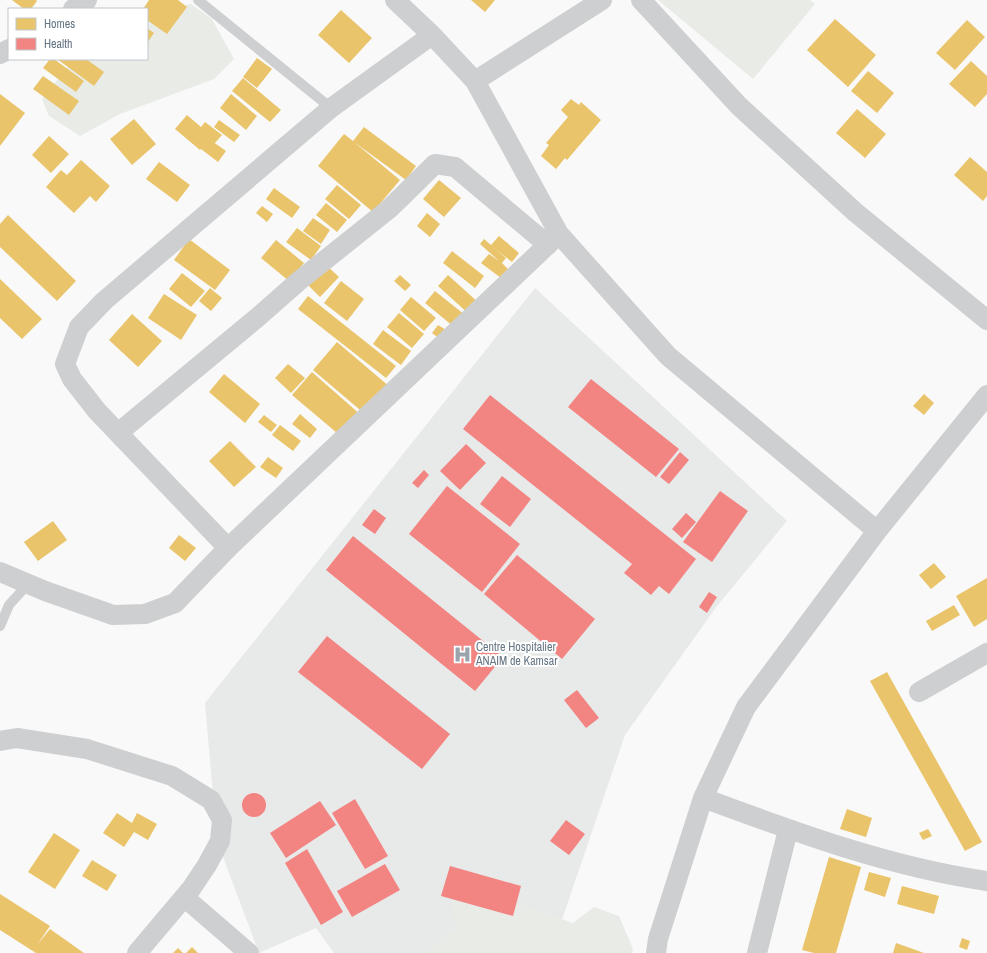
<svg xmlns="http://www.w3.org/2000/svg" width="987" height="953" viewBox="0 0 987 953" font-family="'Archivo Narrow',sans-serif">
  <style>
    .built { fill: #e8e9e9 }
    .green { fill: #e8ebe6 }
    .homes { fill: #e9c46a }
    .health { fill: #f28482 }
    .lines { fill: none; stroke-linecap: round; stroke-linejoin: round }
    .service { stroke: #cecfd0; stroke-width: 10 }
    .minor { stroke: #cecfd0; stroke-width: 20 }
    .labels { text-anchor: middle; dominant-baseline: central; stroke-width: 4; stroke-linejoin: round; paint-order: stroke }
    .poi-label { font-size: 12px; fill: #657683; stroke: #fff; text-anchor: start }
  </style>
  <rect width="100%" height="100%" fill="#f9f9f9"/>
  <path class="built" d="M535,288L787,521L717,606L625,735L552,949L450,953H334L316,928L259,953L217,841L205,703Z"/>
  <path class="green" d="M658,0H810L815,4L753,79Z
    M191,4L212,19L234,59L214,79L120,114L80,136L49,116L42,99L74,59H147V16L155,10Z
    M465,887L526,906L573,923L594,907L619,916L633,949L632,953H424L455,928L451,897Z"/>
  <path class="homes" d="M12,0H36L37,1L31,9H24Z
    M149,0H178L187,7L167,34L147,20V9H143Z
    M471,0H495L485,12Z
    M341,10L372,38L349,63L318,35Z
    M835,19L876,55L848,87L807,50Z
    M967,20L985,37L955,70L936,53Z
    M147,28L154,33L147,43Z
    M257,58L272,69L257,88L243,77Z
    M50,59H54L84,81L76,92L43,68Z
    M57,59H86L104,72L94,86Z
    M971,61L987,76V94L975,107L949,84Z
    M868,71L894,93L877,113L851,91Z
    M43,76L79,101L69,115L33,89Z
    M243,78L281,110L270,122L232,91Z
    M0,94L25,113L0,146Z
    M231,94L257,116L246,130L220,108Z
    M571,99L579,105L581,102L601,120L567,160L565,158L556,169L541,156L549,145L546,143L568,117L561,110Z
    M857,109L886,134L865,158L836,133Z
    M187,115L201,127L205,122L222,135L215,143L209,139L226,151L218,162L201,149L200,150L175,129Z
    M134,119L156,144L132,165L110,139Z
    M219,120L240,135L234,142L214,127Z
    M364,127L416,166L406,180L354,142L400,180L373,212L318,166L344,134L353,141Z
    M49,136L69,154L51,173L32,155Z
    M970,157L987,172V196L983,201L954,175Z
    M81,160L110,186L96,202L90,196L74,213L46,187L61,170L67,175Z
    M159,162L190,185L177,202L146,179Z
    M439,180L461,198L444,217L423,199Z
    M337,185L361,205L349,219L325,199Z
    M274,188L300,207L292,218L266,199Z
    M326,203L347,220L337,232L316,215Z
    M262,206L273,214L267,222L256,213Z
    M427,213L440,224L430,237L417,226Z
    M8,215L76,281L57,301L0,247V224Z
    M313,218L330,230L321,244L303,231Z
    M297,228L321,246L311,260L286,242Z
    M499,236L519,253L512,262L494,248L506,258L502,263L508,269L501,278L481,263L489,254L499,261L480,244L484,239L491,245Z
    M189,239L230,270L215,290L174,260Z
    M276,240L304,263L289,281L261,258Z
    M452,251L484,276L475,288L443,263Z
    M324,263L339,277L320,297L306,283Z
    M182,273L205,291L191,307L169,289Z
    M400,275L411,285L405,291L394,281Z
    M448,275L480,304L470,315L438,286Z
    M0,279L42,319L22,339L0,318Z
    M341,281L364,299L347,321L324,303Z
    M210,288L222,298L211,311L199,301Z
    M435,291L465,315L454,327L425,303Z
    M164,294L197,315L181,340L148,318Z
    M308,296L396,366L386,378L298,309Z
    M411,297L436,318L424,331L400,310Z
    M399,313L424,334L412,348L387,327Z
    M132,314L162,341L138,367L109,340Z
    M438,325L451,333L444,342L432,333Z
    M383,330L411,351L401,365L373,344Z
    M337,342L390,387L366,415L313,370Z
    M288,364L305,378L291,393L275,378Z
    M312,372L362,416L343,438L292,395Z
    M224,374L260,404L245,423L209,392Z
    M924,394L934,403L924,415L913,406Z
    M300,414L317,429L310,438L292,424Z
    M264,415L277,425L271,432L258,422Z
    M280,425L301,441L293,451L272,435Z
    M230,441L256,467L234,487L209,461Z
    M268,457L283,468L276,478L260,467Z
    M53,521L67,540L38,561L24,542Z
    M179,535L196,548L185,561L169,548Z
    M934,563L946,577L931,589L919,575Z
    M987,578V619L974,627L956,596Z
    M954,605L960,615L932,631L926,621Z
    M887,672L982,842L965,851L870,681Z
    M847,809L872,818L866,837L840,829Z
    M117,813L132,823L137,813L157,824L148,840L134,832L124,847L103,833Z
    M928,829L932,836L923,840L919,833Z
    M54,833L80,850L55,889L28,872Z
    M829,857L861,867L836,953H814L802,950Z
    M92,860L117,875L107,891L82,876Z
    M869,872L891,878L885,897L864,890Z
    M902,886L939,896L934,914L897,904Z
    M0,894L50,926L37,945L50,929L84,953H36L0,930Z
    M962,938L970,941L967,950L959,947Z
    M896,943L924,953H893Z
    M192,947L198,953H186Z
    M178,948L183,953H173Z"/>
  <path class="health" d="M591,379L679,449L656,477L568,407Z
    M490,395L696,559L669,594L659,586L651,595L624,573L632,564L463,429Z
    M466,444L486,463L460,490L440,471Z
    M680,452L689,460L669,484L660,477Z
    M424,470L429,475L418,488L412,483Z
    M502,476L531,499L510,527L480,504Z
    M447,486L520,544L482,592L409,534Z
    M720,491L748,511L712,562L683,542Z
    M374,509L386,518L375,534L362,525Z
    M686,513L696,522L682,538L672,529Z
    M353,536L503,657L475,691L326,570Z
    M517,555L595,619L562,659L484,594Z
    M709,592L717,597L707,613L699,607Z
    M327,636L450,734L422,769L298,672Z
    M577,690L599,718L586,728L564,700Z
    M242 805a12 12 0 1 1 24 0a12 12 0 1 1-24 0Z
    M355,799L388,856L365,869L332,813Z
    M320,801L336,825L286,858L270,833Z
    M566,820L585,834L569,855L550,841Z
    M307,849L343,912L321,925L285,863Z
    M385,864L400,890L352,917L337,891Z
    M450,866L521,886L513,916L441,896Z"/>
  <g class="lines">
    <path class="service" d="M198,0L331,108
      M0,626L9,605L28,584"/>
    <path class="minor" d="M395,0L432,35L475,81L559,234L668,356L877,531
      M641,0L739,106L855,212L987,320
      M73,9L87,0
      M0,54L9,49
      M475,81L602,0
      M118,433L258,317L300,280L389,209L435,164L455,167L548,245
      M228,548L97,411L72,379L65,364L79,327L104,301L331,108L432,35
      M0,572L45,591L113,615L145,614L175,603L228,548L559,234
      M919,692L987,653
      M0,741L17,738L87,749L172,776L211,800L222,820L220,841L207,865L191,889L137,953
      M703,798C795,832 889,867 987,881
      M184,897L249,953
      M656,953L658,939L703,798L746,707L877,531L987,395
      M757,953L788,830"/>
  </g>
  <defs>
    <symbol id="hospital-bare" viewBox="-9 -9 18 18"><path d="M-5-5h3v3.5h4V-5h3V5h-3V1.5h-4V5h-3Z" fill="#99a4ac" stroke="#fff" stroke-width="2.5" paint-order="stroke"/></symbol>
  </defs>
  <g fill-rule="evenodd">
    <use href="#hospital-bare" x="450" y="642" width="25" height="25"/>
  </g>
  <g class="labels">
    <g class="poi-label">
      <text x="476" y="647">Centre Hospitalier<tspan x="476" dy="14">ANAIM de Kamsar</tspan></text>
    </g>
  </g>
  <rect x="8" y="8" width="140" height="52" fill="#ffffff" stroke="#c1c8cd"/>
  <rect x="16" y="18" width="20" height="12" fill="#e9c46a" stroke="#c1c8cd"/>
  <text x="44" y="28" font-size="12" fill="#657683">Homes</text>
  <rect x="16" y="38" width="20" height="12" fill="#f28482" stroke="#c1c8cd"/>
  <text x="44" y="48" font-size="12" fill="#657683">Health</text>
</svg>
